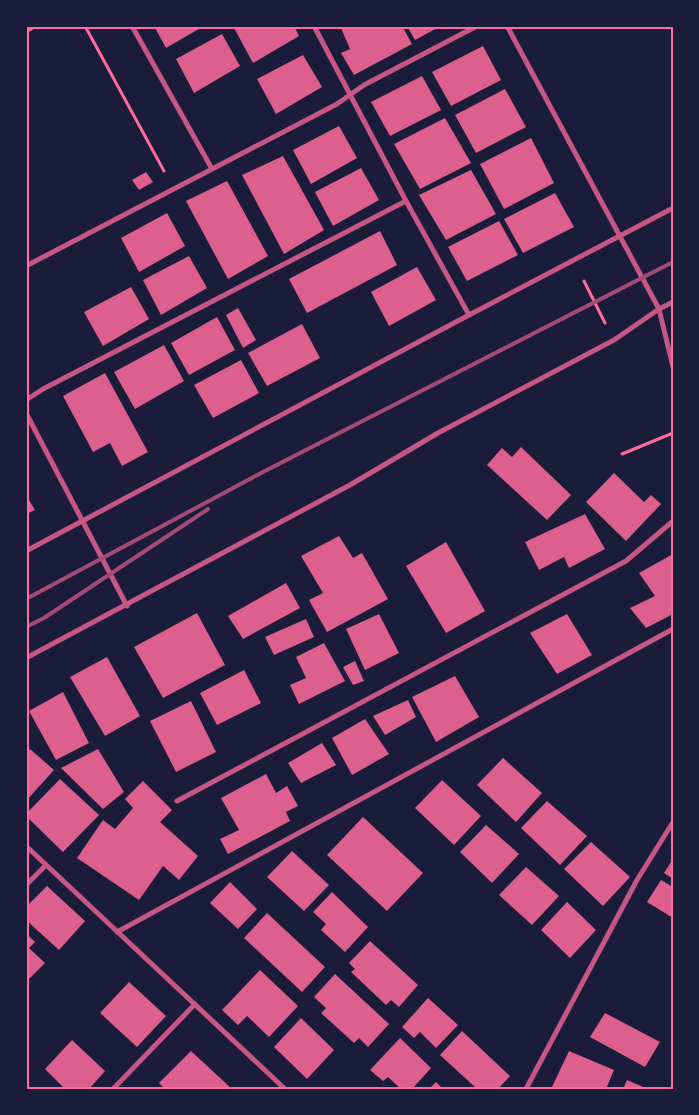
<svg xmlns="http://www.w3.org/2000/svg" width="699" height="1115" viewBox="0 0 699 1115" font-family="Lato,sans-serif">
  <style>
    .building { fill: #dd5f8e }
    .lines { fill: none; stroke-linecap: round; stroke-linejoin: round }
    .path { stroke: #ff6b9d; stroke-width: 3 }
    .minor { stroke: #c65784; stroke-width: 5 }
    .rail { stroke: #a44b75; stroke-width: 4 }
    .neatline { fill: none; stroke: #ff6b9d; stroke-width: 2 }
  </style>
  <rect width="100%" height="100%" fill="#1b1b3a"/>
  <path class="building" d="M154,26H204L166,48Z
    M238,26H294L299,36L253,63L234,28Z
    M340,26H402L412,44L354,75L341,53L350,49Z
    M407,26H441L415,40Z
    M222,34L240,66L194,93L176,59Z
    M483,46L501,80L451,106L432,72Z
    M303,55L322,87L276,114L257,79Z
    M422,76L441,110L390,136L371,102Z
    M505,89L526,127L476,153L455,115Z
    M445,118L471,163L420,189L394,144Z
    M339,126L357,158L311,184L293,150Z
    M531,138L554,183L504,209L480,164Z
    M283,156L324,230L284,254L242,175Z
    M361,168L379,200L333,226L315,192Z
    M471,170L496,214L446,240L419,195Z
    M146,172L153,182L139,190L132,180Z
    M227,181L268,256L228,279L186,201Z
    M555,193L574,227L523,253L504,219Z
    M167,213L185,246L139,272L121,238Z
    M499,221L518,255L467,281L448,247Z
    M380,231L397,265L307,313L289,279Z
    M189,256L207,288L161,315L143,280Z
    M417,267L436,300L389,326L371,292Z
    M131,287L149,319L103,346L84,312Z
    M238,308L256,340L243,348L226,315Z
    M217,317L235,350L189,375L171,343Z
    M302,324L320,358L267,386L248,353Z
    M164,345L184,381L135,409L114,372Z
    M241,360L259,393L213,418L194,385Z
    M105,373L148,452L122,466L110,443L93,452L63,396Z
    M521,447L571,495L547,520L487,465L502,448L512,457Z
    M614,473L644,502L651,495L661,504L626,541L586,502Z
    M26,495L35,510L26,514Z
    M585,514L605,549L569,568L564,557L539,570L525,542Z
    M339,536L353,558L362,553L388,599L327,632L309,600L323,593L301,556Z
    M446,542L485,611L446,633L406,566Z
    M673,554V614L646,628L630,608L655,596L639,573Z
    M286,583L300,608L243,639L228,616Z
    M197,613L225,665L163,698L134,647Z
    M379,614L399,653L365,670L346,629Z
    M567,614L592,655L557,674L530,633Z
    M306,619L314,637L274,655L265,637Z
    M324,643L345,681L299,704L290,685L306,678L296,657Z
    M107,657L140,716L105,736L70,677Z
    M355,661L364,681L353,685L343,667Z
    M244,670L261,703L217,725L200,693Z
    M455,676L479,717L436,742L412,697Z
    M63,692L89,743L56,760L29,711Z
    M408,700L416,717L385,735L373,716Z
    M191,701L216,752L176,772L150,721Z
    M365,719L389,754L352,775L332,738Z
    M322,743L336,765L301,783L288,763Z
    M30,749L54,770L26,801V754Z
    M98,749L124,792L103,809L61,768Z
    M503,758L542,793L516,822L477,785Z
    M266,774L276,793L287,786L298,806L286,812L290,821L228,854L220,839L239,830L221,798Z
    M60,779L99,815L63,852L26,816V814Z
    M442,780L481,816L454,845L415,808Z
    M143,781L172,810L160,822L198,856L179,880L163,866L139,900L77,858L103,820L115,829L133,808L125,799Z
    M547,801L587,836L560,865L521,828Z
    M363,817L423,873L387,911L327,855Z
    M486,825L519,854L492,883L460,852Z
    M591,842L630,877L603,906L564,869Z
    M292,851L329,885L304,911L267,877Z
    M673,859V879L664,873Z
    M526,867L559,896L532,925L499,895Z
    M661,880L673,887V918L647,902Z
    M230,882L257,909L238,929L210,903Z
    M47,886L85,921L59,950L26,920V907Z
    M332,892L368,927L345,952L321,930L326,924L313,912Z
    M567,902L596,930L570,958L541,930Z
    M267,913L325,967L302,992L244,938Z
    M26,933L35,942L29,948L45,963L26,982Z
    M370,941L418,985L399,1007L391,1000L386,1005L351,972L355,969L349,963Z
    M260,970L298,1006L269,1037L247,1016L238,1025L222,1010Z
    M335,974L389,1024L368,1047L359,1038L354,1043L321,1013L326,1008L314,997Z
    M129,982L166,1016L137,1047L100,1013Z
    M428,998L458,1025L436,1048L420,1032L414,1038L402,1027Z
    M605,1013L660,1042L645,1067L590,1037Z
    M301,1018L334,1050L307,1079L274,1047Z
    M462,1031L510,1076L498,1089H477L440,1055Z
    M400,1038L431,1068L412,1089H401L388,1077L383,1081L370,1070Z
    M72,1040L105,1071L89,1089H65L45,1069Z
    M191,1051L232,1089H165L159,1083Z
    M569,1051L614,1070L606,1089H551Z
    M627,1080L648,1089H623Z
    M436,1082L443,1089H429Z"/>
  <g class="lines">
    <path class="path" d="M85,26L164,171
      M26,32L36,26
      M584,281L605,323
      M622,454L673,433"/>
    <path class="minor" d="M132,26L212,169
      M314,26L406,201L469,315
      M507,26L659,309L673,367
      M26,266L337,104L364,85L477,26
      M26,400L43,389L406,201
      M26,413L127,606
      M26,551L469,315L673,208
      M26,658L350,485L438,433L614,340L659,309L673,302
      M177,801L626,561L673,521
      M26,846L285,1089
      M26,885L46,865
      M117,932L673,629
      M113,1089L195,1004
      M526,1089L637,880L673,822"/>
    <path class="rail" d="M26,599L263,472L673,262
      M26,627L44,618L208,509"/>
  </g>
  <rect width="699" height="1115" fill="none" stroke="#1b1b3a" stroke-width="55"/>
  <rect x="28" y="28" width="644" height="1060" class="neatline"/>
</svg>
